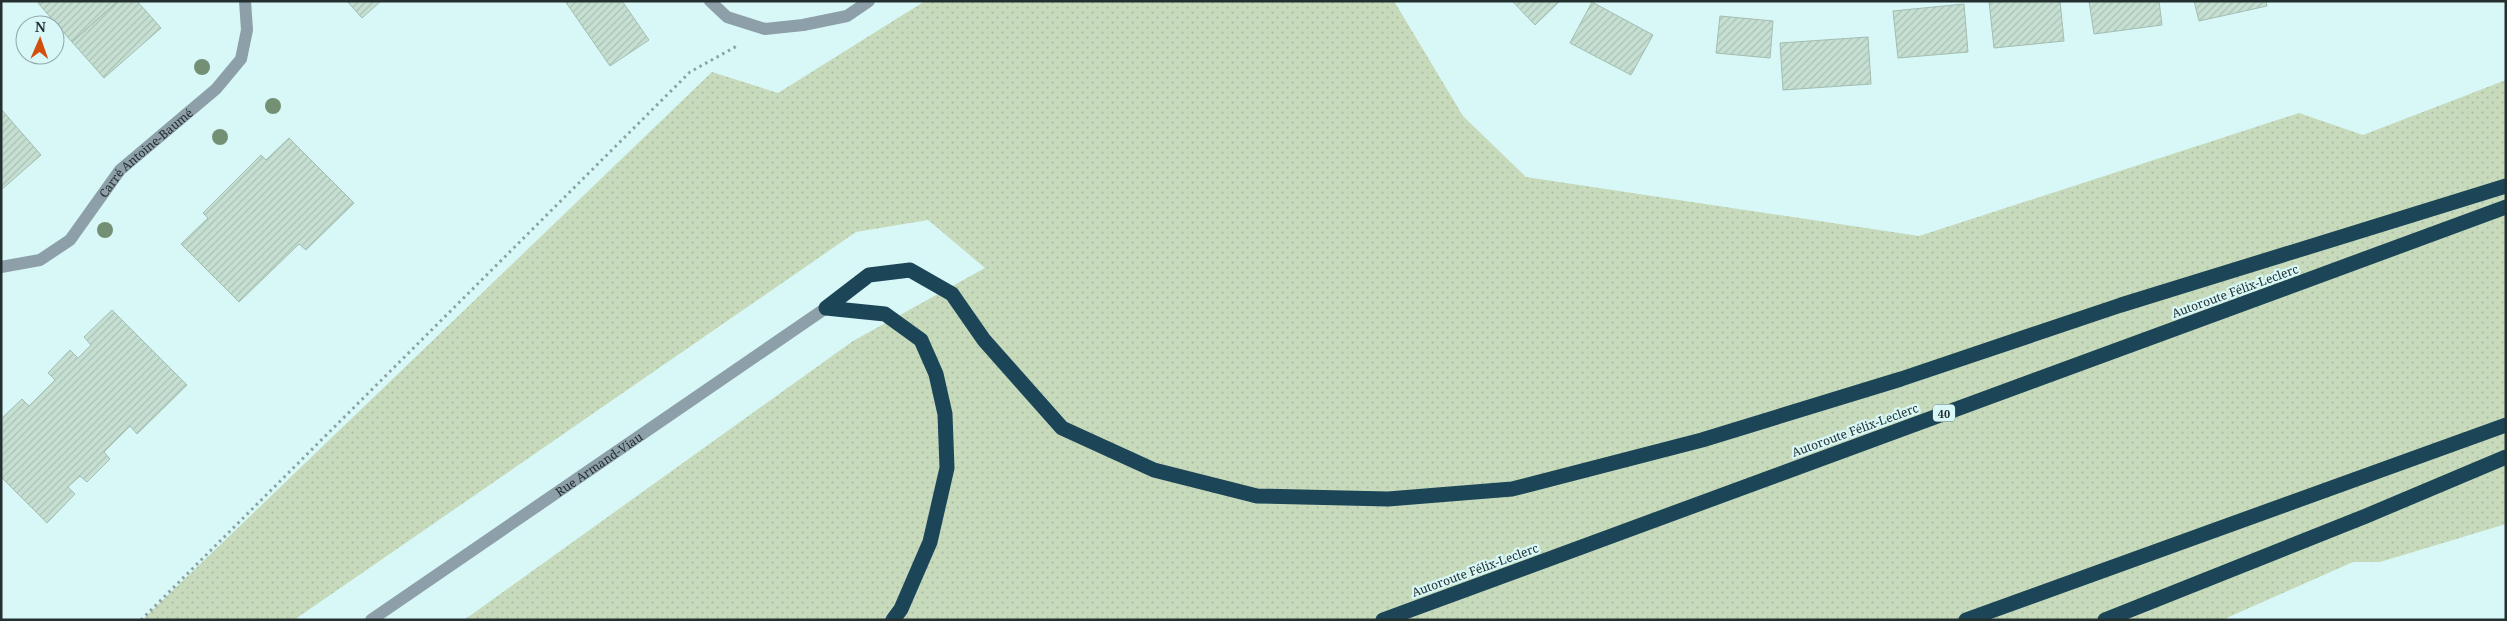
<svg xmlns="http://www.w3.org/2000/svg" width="2507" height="621" viewBox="0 0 2507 621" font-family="'Noto Serif',serif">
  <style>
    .grass { fill: url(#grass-dots) }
    .building { fill: url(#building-hatch); stroke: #a4bdb1 }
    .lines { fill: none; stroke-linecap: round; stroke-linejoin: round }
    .path { stroke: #8ba2a2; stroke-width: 3; stroke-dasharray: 2.5 4; stroke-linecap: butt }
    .minor { stroke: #8d9fa8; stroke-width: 12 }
    .tertiary { stroke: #8d9fa8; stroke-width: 12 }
    .motorway { stroke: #1c4657; stroke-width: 15 }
    .tree { fill: #739074 }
    .labels { text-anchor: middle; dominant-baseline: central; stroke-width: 4.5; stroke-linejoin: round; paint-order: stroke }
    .shield { fill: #d8f7f7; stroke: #5a6b6b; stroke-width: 1 }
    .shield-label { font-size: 11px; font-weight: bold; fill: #242f2f }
    .street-label { font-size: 12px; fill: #242f2f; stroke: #d8f7f7 }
  </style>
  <defs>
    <pattern id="grass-dots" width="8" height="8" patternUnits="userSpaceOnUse" patternTransform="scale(1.25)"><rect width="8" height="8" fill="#c7dbbc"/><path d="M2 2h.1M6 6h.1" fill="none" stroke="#abbca2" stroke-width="1.8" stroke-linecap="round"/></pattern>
    <pattern id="building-hatch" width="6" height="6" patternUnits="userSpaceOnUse" patternTransform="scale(1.25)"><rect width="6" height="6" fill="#c6dfd3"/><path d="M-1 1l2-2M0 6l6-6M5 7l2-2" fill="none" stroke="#aac0b5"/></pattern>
  </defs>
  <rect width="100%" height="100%" fill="#d8f7f7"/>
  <path class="grass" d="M925,1H1394L1463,116L1526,177L1919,236L2299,113L2363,135L2506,80V524L2380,562H2353L2222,620H464L853,341L985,268L928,220L856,232L294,620H142L712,72L778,93Z"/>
  <path class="building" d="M41,1H118L72,42L38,3Z
    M118,1H137L161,28L104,78L72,42Z
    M347,1H381L362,18Z
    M565,1H622L649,40L610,66Z
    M1512,1H1560L1535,25Z
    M1989,1H2060L2064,41L1994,48Z
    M2089,1H2159L2162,25L2094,34Z
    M2194,1H2266L2267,6L2199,21Z
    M1592,2L1653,35L1631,75L1570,43Z
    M1964,4L1968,52L1898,58L1893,11Z
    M1720,16L1773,21L1770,58L1716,53Z
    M1868,37L1871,84L1783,90L1780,43Z
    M1,109L41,155L1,190Z
    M289,138L354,203L306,250L299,244L239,302L181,244L208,218L203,213L261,155L266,160Z
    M112,310L187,385L137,434L130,426L104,452L110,459L87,482L80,476L68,487L75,494L47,523L1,477V419L22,399L29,406L55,380L48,373L70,350L78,358L91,345L84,337Z"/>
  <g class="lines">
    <path class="path" d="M141,620L690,72L737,46"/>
    <g class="minor">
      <path d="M710,1L727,17L765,29L803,25L847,16L869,1"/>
      <path id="s1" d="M1,267L40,260L70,240L120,170L216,89L241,59L247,30L245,1"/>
    </g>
    <path class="tertiary" id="s2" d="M371,620L826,308"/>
    <path class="motorway" d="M826,308L869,275L910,270L952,294L984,340L1062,428L1154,470L1257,496L1388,499L1512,489L1702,440L1901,379L2121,305L2506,186
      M826,308L885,314L921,340L936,374L945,414L947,468L930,542L901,609L893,620
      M1383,620L2506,207
      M1966,620L2506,425
      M2105,620L2366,516L2506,457"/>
  </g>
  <g class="tree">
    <circle cx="202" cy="67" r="8"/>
    <circle cx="273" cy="106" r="8"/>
    <circle cx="220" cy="137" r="8"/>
    <circle cx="105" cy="230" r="8"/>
  </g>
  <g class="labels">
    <rect class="shield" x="1933" y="404.5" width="22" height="17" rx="4"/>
    <g class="shield-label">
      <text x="1944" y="413">40</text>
    </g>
    <g class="street-label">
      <text stroke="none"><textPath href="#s1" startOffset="192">Carré Antoine-Baumé</textPath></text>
      <text transform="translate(2235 291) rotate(-20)">Autoroute Félix-Leclerc</text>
      <text transform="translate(1855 430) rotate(-20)">Autoroute Félix-Leclerc</text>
      <text stroke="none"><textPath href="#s2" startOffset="276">Rue Armand-Viau</textPath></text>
      <text transform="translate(1475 570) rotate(-20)">Autoroute Félix-Leclerc</text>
    </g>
  </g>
  <rect width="2507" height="621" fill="none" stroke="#242f2f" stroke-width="5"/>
  <g transform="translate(40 40) rotate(2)"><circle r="24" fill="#d8f7f7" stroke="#90a7a7"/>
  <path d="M0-4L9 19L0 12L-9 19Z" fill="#d34e0c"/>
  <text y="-8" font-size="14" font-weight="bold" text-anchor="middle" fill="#242f2f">N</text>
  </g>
</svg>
